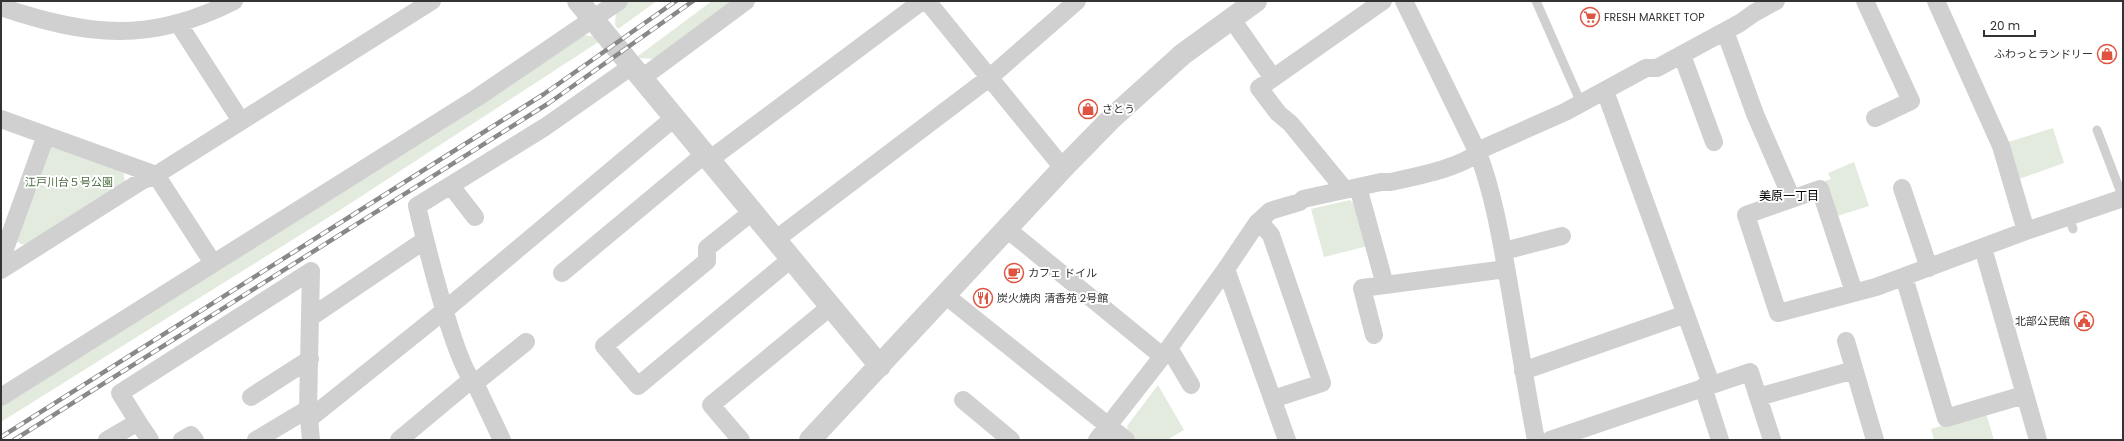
<svg xmlns="http://www.w3.org/2000/svg" width="2124" height="441" viewBox="0 0 2124 441" font-family="Poppins,'Noto Sans JP',sans-serif">
  <style>
    .green { fill: #e3ebdf }
    .lines { fill: none; stroke-linecap: round; stroke-linejoin: round }
    .service { stroke: #d0d0d0; stroke-width: 9 }
    .minor { stroke: #d0d0d0; stroke-width: 18 }
    .tertiary { stroke: #d0d0d0; stroke-width: 22 }
    .rail-casing { stroke: #888; stroke-width: 4.5 }
    .rail { stroke: #fff; stroke-width: 3; stroke-dasharray: 9; stroke-linecap: butt }
    .labels { text-anchor: middle; dominant-baseline: central; stroke-width: 4; stroke-linejoin: round; paint-order: stroke }
    .poi-label { font-size: 11px; fill: #333; stroke: #fff; text-anchor: start }
    .park-label { font-size: 11px; fill: #4d6d41; stroke: #fff }
    .neighbourhood-label { font-size: 12px; fill: #000; stroke: #fff }
  </style>
  <rect width="100%" height="100%" fill="#fff"/>
  <path class="green" d="M630,1H657L618,29L615,25L616,11Z
    M712,1H736L655,59L639,58L638,56Z
    M583,35L597,37L600,41L337,212L1,422V406Z
    M2053,128L2064,163L2019,179L2008,142Z
    M54,143L123,168L125,184L27,245L21,244L13,239L47,146Z
    M1854,162L1869,206L1837,216L1825,181L1831,179L1828,173Z
    M1350,200L1359,209L1368,246L1324,257L1311,209Z
    M1158,385L1184,430L1167,440H1137L1128,433L1127,426Z
    M1986,413L1994,440H1934L1931,429Z"/>
  <g class="lines">
    <path class="service" d="M1536,1L1581,103
      M2097,130L2123,198
      M2069,217L2073,229"/>
    <path class="minor" d="M927,1L1063,168
      M1404,1L1478,153C1494,195 1501,240 1509,284C1518,336 1526,388 1536,440
      M1865,1L1911,101L1875,118
      M1936,1L2001,146L2026,231
      M1,7C87,36 150,44 234,1
      M1231,18L1273,78
      M178,23L241,121
      M1725,31L1755,114L1792,199
      M1682,55L1714,142
      M642,78L746,1
      M1605,91L1711,384
      M1,119L156,175L213,263
      M709,160L922,1
      M451,186L475,217
      M1358,187L1385,285L1506,269
      M1902,188L1929,268
      M1345,190L1291,124L1278,113L1259,88L1383,1
      M752,212L707,248V261L604,346L638,386L791,259
      M1257,223L1264,227L1271,235L1322,383L1273,399
      M1007,229L1162,356
      M775,240L989,78L1077,1
      M1983,248L2038,440
      M1504,251L1562,236
      M1,260L46,135
      M1226,269L1287,440
      M1,270L143,180L156,175L432,1
      M562,273L705,154
      M1904,277L1946,418L2024,395
      M1854,292L1820,189L1746,215L1778,313L1876,287L2026,231L2123,198
      M945,295L1126,440
      M311,317L425,240
      M1374,335L1362,288L1385,285
      M1846,341L1875,440
      M1169,348L1191,385
      M1523,371L1686,314
      M475,383L526,342
      M1703,387L1720,440
      M1,397L478,97L619,1
      M251,397L310,359
      M1758,397L1854,370
      M963,400L1011,440
      M309,419L445,310L674,118
      M138,422L150,440
      M107,440L138,422L120,393L311,271
      M182,440L191,435L195,440
      M256,440L308,409
      M311,440L308,409L311,271
      M399,440L471,380
      M502,440L475,383C456,369 424,236 417,206L545,127L632,66
      M741,440L711,405L830,307
      M1097,440L1169,348L1226,269L1257,223L1270,211L1300,202L1303,199L1381,182H1390C1418,176 1463,168 1484,148L1565,112L1646,68H1657L1740,23L1754,13L1776,1
      M1550,440L1750,372L1772,440"/>
    <path class="tertiary" d="M578,1L880,366
      M810,440L1065,166L1112,118L1183,54L1256,1"/>
    <defs>
      <path id="rail" d="M1,437L544,94L676,1
        M14,440L549,103L693,1"/>
    </defs>
    <use href="#rail" class="rail-casing"/>
    <use href="#rail" class="rail"/>
  </g>
  <defs>
    <symbol id="supermarket-ring" viewBox="-11 -11 22 22"><circle r="9.5" fill="#fff" stroke="#de5440" stroke-width="1.5"/><path d="M-6-5.5h2.5l.6 2H6L4.5 2H-2.5L-4.4-4H-6ZM-1.5 3.2a1.3 1.3 0 1 0 .1 0ZM3 3.2a1.3 1.3 0 1 0 .1 0Z" fill="#de5440"/></symbol>
    <symbol id="shop-ring" viewBox="-11 -11 22 22"><circle r="9.5" fill="#fff" stroke="#de5440" stroke-width="1.5"/><path d="M-5-2.5h2.3a2.7 3.5 0 0 1 5.4 0H5L5.5 6h-11ZM-1.5-2.5h3a1.5 2.3 0 0 0-3 0Z" fill="#de5440"/></symbol>
    <symbol id="cafe-ring" viewBox="-11 -11 22 22"><circle r="9.5" fill="#fff" stroke="#de5440" stroke-width="1.5"/><path d="M-5.5-4.5H6V0H3Q3 3.5 0 3.5H-2.5Q-5.5 3.5-5.5 0ZM3-3.2v2h1.7v-2ZM-6 4.5H4V6H-6Z" fill="#de5440"/></symbol>
    <symbol id="restaurant-ring" viewBox="-11 -11 22 22"><circle r="9.5" fill="#fff" stroke="#de5440" stroke-width="1.5"/><path d="M-5-6h1v4h1v-4h1v4h1v-4h1v5L-1.5 .5V6h-2V.5L-5-1ZM5-6V6H3V1.5H1.5Q1.5-4 5-6Z" fill="#de5440"/></symbol>
    <symbol id="civic-ring" viewBox="-11 -11 22 22"><circle r="9.5" fill="#fff" stroke="#de5440" stroke-width="1.5"/><path d="M-.6-6.5H3V-4.5H.6V-3L4-1V1h2V6H-6V1h2V-1L-.6-3ZM-1.2 2.5V6h2.4V2.5Z" fill="#de5440"/></symbol>
  </defs>
  <g fill-rule="evenodd">
    <use href="#supermarket-ring" x="1579" y="6" width="22" height="22"/>
    <use href="#shop-ring" x="2096" y="43" width="22" height="22"/>
    <use href="#shop-ring" x="1077" y="98" width="22" height="22"/>
    <use href="#cafe-ring" x="1003" y="262" width="22" height="22"/>
    <use href="#restaurant-ring" x="972" y="287" width="22" height="22"/>
    <use href="#civic-ring" x="2073" y="310" width="22" height="22"/>
  </g>
  <g class="labels">
    <g class="poi-label">
      <text x="1604" y="17">FRESH MARKET TOP</text>
      <text x="2093" y="54" text-anchor="end">ふわっとランドリー</text>
      <text x="1102" y="109">さとう</text>
      <text x="1028" y="273">カフェ ドイル</text>
      <text x="997" y="298">炭火焼肉 清香苑 2号館</text>
      <text x="2070" y="321" text-anchor="end">北部公民館</text>
    </g>
    <g class="park-label">
      <text x="69" y="182">江戸川台５号公園</text>
    </g>
    <g class="neighbourhood-label">
      <text x="1789" y="195">美原一丁目</text>
    </g>
  </g>
  <rect width="2124" height="441" fill="none" stroke="#333333" stroke-width="4"/>
  <path d="M1984 30v6h51v-6" fill="none" stroke="#333333" stroke-width="2"/>
  <text x="1990" y="30" font-size="12" fill="#333333" stroke="#ffffff" stroke-width="3" paint-order="stroke">20 m</text>
</svg>
